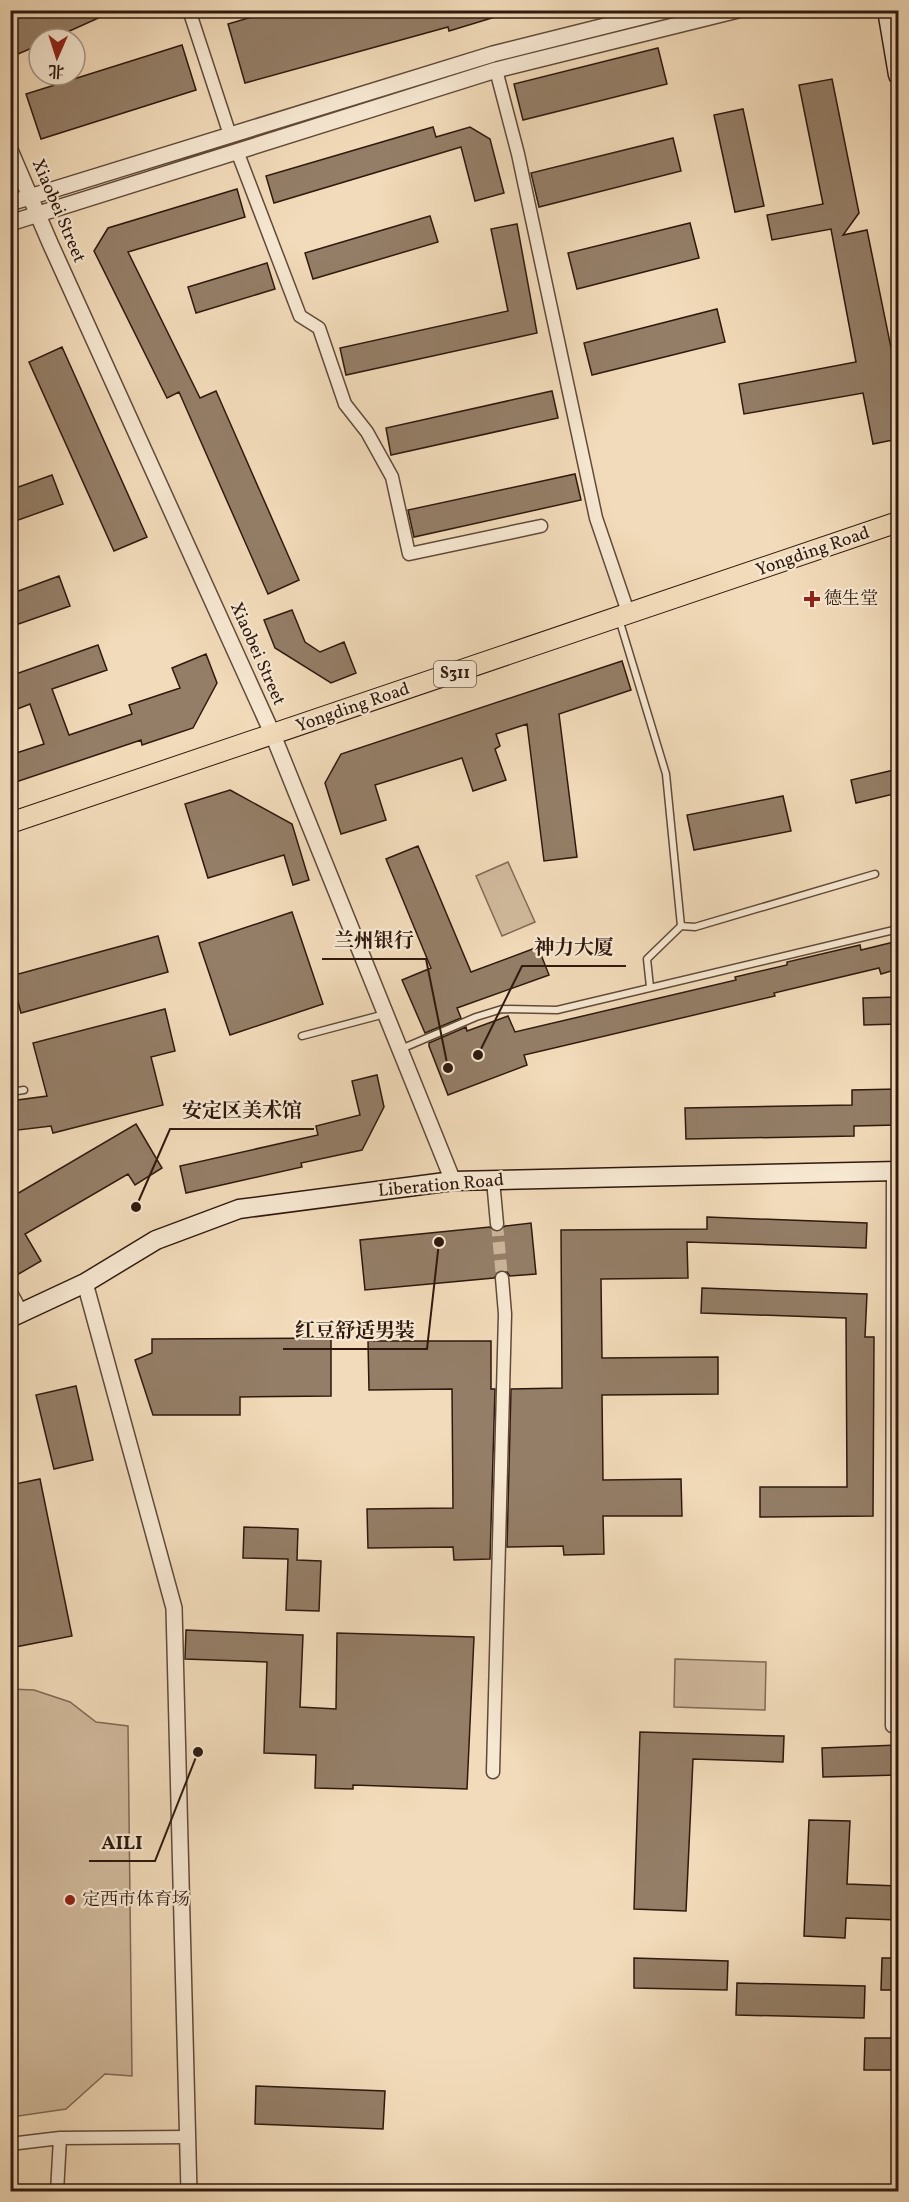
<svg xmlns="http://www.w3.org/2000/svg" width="909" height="2202" viewBox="0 0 909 2202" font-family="Vollkorn,'Noto Serif SC',serif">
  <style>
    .green { fill: #d1ba9d; stroke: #806a56; stroke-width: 1.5 }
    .building { fill: #947e67; stroke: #2f190e; stroke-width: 1.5 }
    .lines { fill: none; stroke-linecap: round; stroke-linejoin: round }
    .minor-tunnel { stroke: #cbb498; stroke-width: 12; stroke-dasharray: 12 6; stroke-linecap: butt }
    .service-casing { stroke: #604a39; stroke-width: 9 }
    .minor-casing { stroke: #604a39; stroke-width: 15 }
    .tertiary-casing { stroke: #604a39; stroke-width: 18 }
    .secondary-casing { stroke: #2f190e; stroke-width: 21 }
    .primary-casing { stroke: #2f190e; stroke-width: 22 }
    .service { stroke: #f7e8d2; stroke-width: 6 }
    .minor { stroke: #f7e8d2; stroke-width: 12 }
    .tertiary { stroke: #f7e8d2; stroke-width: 15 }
    .secondary { stroke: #f7e8d2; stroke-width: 18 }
    .primary { stroke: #f2dbba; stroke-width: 20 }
    .poi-dot { fill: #8f2418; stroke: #f7e8d2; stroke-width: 2 }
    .labels { text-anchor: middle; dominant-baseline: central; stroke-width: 4.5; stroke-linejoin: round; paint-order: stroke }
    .shield { fill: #f7e8d2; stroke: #6b5749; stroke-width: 1.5 }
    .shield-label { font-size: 16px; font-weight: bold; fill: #2f190e }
    .street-label { font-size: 18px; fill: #2f190e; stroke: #f7e8d2 }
    .poi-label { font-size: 18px; fill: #2f190e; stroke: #f7e8d2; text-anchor: start }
    .leader { fill: none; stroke: #2f190e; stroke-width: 2 }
    .callout-dot { fill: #2f190e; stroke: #f7e8d2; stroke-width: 2 }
    .callout-label { font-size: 20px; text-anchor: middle; font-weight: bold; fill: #2f190e; stroke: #f7e8d2; stroke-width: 4.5; stroke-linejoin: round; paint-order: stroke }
  </style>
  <rect width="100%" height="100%" fill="#f2dbba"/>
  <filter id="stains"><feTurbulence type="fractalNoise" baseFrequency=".00333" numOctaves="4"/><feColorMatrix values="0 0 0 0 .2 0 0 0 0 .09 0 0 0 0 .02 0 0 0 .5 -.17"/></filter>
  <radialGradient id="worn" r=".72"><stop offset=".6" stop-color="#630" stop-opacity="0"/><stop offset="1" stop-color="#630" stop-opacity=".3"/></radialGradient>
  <path class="green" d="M508,862L535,922L502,936L476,876Z
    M675,1659L766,1662L765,1710L674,1707Z
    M10,1689L34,1690L70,1702L96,1722L128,1726L132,2076L105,2074L66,2109L12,2117Z"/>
  <path class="building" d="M32,10H116L52,39H39V45L18,54L10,38V20Z
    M275,10H504L505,14L449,31L448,27L245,83L228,24Z
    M182,45L196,90L41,139L26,94Z
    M658,48L667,84L523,120L514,84Z
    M832,79L859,213L843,235L867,230L898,382V439L873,444L863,393L744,414L739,384L856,362L831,229L772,240L767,215L823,204L799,85Z
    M743,109L764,206L735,212L714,115Z
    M433,127L436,137L470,127L490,139L504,193L475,201L461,147L274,203L266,176Z
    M673,138L681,171L539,207L531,173Z
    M237,189L245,217L128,252L200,398L216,391L299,580L268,594L179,392L167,398L94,251L108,228Z
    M430,216L438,242L313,279L305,253Z
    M690,223L699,258L577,289L568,253Z
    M517,224L537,333L346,375L340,348L508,311L491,229Z
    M267,263L275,289L196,313L188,287Z
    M717,309L725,342L592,375L584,343Z
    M62,347L147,537L114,551L29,362Z
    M552,391L558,418L391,455L386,428Z
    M575,474L581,500L414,537L408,510Z
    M52,475L63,504L10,523V490Z
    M59,576L70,606L10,627V594Z
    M292,610L305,642L320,652L344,642L356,673L331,683L275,648L264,620Z
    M98,645L107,670L52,689L69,735L132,714L129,705L180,688L172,668L206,654L217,683L193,728L142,745L141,740L10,784V755L44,744L30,704L10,712V676Z
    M622,661L631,690L559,714L577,857L544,861L527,724L496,734L500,746L495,749L506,780L473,791L462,758L375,785L386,820L341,834L325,783L341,754Z
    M898,769V793L856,803L851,780Z
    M230,790L292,824L309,880L293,885L284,855L208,878L185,804Z
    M783,796L791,831L694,850L687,815Z
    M418,846L471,972L538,947L549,975L457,1008L461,1018L425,1033L402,980L431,968L386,859Z
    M292,912L323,1004L230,1035L199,943Z
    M158,936L168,972L21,1013L11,976Z
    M898,941V969L881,974L879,968L774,993L775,996L524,1055L527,1065L448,1095L429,1046V1043L466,1027L467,1031L508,1016L515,1032L736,980L735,977L787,965V962L860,945L861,950Z
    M898,997V1024L864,1025L863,998Z
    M165,1009L175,1051L151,1057L163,1105L53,1133L51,1126L10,1131V1101L47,1096L33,1043Z
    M377,1075L384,1107L362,1150L301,1163L302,1167L186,1193L180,1166L318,1135L316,1126L360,1115L352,1081Z
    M898,1089V1125L854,1126V1136L686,1139L685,1108L852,1105V1090Z
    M136,1124L162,1168L135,1185L128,1174L25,1234L41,1261L10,1279V1198Z
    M707,1217L867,1223L866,1248L687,1242L688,1278L601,1279L602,1358L718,1357V1394L602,1395L603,1480L681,1479L682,1516H603L604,1554L564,1555L563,1546L507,1547L511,1389L562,1388L561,1230L707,1229Z
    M531,1223L536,1274L510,1276L506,1271L501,1270L494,1278L365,1290L360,1240L490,1227L498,1232L505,1226Z
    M702,1288L867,1294L865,1337H874L873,1516L760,1517V1487H847L846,1318L701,1313Z
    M331,1338V1396L240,1397V1415H153L135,1360L152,1353V1339Z
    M368,1341H491V1389H495L490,1559L454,1560L453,1547L368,1548L367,1509L453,1508L452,1389L369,1390Z
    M76,1386L93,1460L54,1469L36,1395Z
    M40,1479L72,1636L10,1648V1485Z
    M244,1527L298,1529L297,1560L321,1561L319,1611L286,1610L288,1559L243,1558Z
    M186,1630L303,1635L300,1707L336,1709L337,1633L474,1637L467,1789L353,1785V1789L315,1788L316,1755L264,1753L267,1662L185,1659Z
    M640,1732L784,1736L783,1762L693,1759L686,1911L634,1909Z
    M898,1745V1775L823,1777L822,1748Z
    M809,1820L850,1821L847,1884L898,1886V1920L846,1918L845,1938L804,1936Z
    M634,1958L728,1961L727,1990L634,1988Z
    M882,1958H898V1990H881Z
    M737,1983L865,1986L864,2018L736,2015Z
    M865,2038H898V2070H864Z
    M256,2086L385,2091L383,2129L255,2124Z"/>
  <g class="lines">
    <path class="minor-tunnel" d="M497,1224L502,1278"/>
    <defs>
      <path id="service" d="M619,619L666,774L681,926L647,959L650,987
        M681,926L695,927L875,874
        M302,1036L385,1014
        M401,1049L476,1017L502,1009L557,1010L898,929
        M10,1092L24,1090
        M10,1285L24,1310"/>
      <path id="minor" d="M189,10L230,135
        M496,70L518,154L596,518L629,615
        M237,151L300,316L319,328L345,404L367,432L392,477L409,554L541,526
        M893,1171L892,1726H898
        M493,1180L497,1224
        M493,1772L505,1314L502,1278
        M10,2144L60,2138L188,2137
        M57,2192L60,2138"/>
      <path id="tertiary" d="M10,150L50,243L273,735L453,1181
        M10,203L493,54L669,10
        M10,223L496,70L738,10
        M85,1283L174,1608L189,2192"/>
      <path id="secondary" d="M887,10L898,75
        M10,1318L85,1283L156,1240L239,1209L453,1181L898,1171"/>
      <path id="primary" d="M10,823L898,522"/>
    </defs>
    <use href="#service" class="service-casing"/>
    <use href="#minor" class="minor-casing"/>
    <use href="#tertiary" class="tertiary-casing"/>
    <use href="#secondary" class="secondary-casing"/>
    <use href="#primary" class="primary-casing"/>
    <use href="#service" class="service"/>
    <use href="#minor" class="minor"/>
    <use href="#tertiary" class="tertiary"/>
    <use href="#secondary" class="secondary"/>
    <use href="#primary" class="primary"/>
  </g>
  <g class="poi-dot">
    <path d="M809 590h6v6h6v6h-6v6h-6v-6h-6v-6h6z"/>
    <circle cx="70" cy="1900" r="6"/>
  </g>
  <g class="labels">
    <rect class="shield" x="434" y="661" width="42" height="26" rx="4.5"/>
    <g class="shield-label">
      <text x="455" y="674">S311</text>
    </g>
    <g class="street-label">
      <text transform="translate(58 211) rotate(67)">Xiaobei Street</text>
      <text transform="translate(813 552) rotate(-19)">Yongding Road</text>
      <text transform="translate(257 654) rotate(66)">Xiaobei Street</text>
      <text transform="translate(353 708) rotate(-19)">Yongding Road</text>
      <text transform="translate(441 1186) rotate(-5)">Liberation Road</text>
    </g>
    <g class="poi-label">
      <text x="824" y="599">德生堂</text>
      <text x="82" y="1900">定西市体育场</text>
    </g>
  </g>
  <path class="leader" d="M448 1068L426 959H322M478 1055L522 966H626M136 1207L170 1129H314M439 1242L427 1349H283M198 1752L155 1861H89"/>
  <g class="callout-dot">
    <circle cx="448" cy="1068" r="6"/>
    <circle cx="478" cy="1055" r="6"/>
    <circle cx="136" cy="1207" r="6"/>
    <circle cx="439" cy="1242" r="6"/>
    <circle cx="198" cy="1752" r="6"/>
  </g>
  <g class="callout-label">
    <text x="374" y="947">兰州银行</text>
    <text x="574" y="954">神力大厦</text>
    <text x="242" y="1117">安定区美术馆</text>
    <text x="355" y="1337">红豆舒适男装</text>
    <text x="122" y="1849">AILI</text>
  </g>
  <rect width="909" height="2202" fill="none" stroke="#f2dbba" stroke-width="36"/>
  <rect x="12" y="12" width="885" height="2178" fill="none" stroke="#2f190e" stroke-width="3"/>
  <rect x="18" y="18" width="873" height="2166" fill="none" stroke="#2f190e" stroke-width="1.5"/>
  <g transform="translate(57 57) rotate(183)"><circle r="28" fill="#f7e8d2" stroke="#a79584" stroke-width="1.5"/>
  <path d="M0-4.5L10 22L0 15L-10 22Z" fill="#8f2418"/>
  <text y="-9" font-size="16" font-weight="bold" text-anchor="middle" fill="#2f190e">北</text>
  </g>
  <rect width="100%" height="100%" filter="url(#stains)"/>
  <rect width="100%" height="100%" fill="url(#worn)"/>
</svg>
